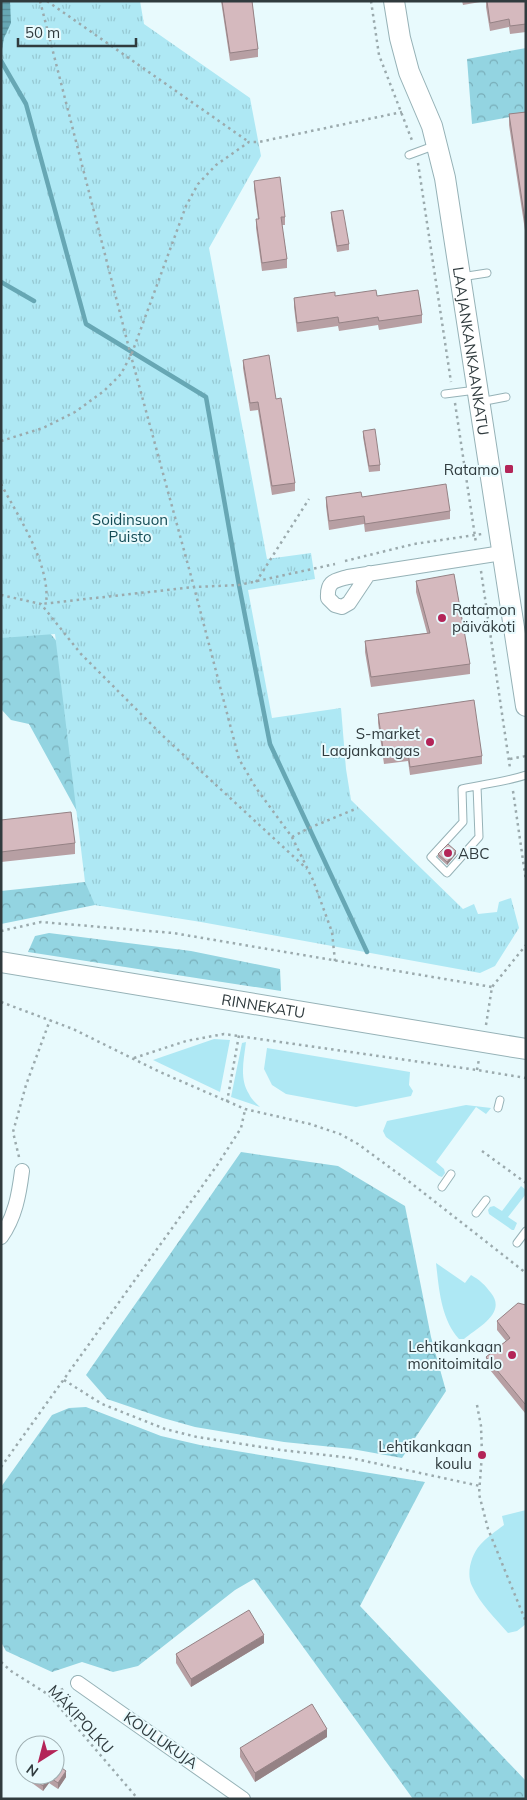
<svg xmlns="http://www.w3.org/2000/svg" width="527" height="1800" viewBox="0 0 527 1800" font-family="Mulish,sans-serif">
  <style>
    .grass { fill: #aee8f4 }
    .forest { fill: url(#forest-crowns) }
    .park { fill: url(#park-tufts) }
    .water { fill: url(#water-rules) }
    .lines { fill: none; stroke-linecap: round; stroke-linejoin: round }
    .stream { stroke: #67a7b4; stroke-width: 4.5 }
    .lane-casing { stroke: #96b2b7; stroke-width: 9 }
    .street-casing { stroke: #96b2b7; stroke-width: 16 }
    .secondary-casing { stroke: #96b2b7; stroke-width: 22 }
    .path { stroke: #9baaad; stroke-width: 2.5; stroke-dasharray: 2.5 4; stroke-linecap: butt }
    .lane { stroke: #fff; stroke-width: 7 }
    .street { stroke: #fff; stroke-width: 14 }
    .secondary { stroke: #fff; stroke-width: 20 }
    .wall { fill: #b79fa3 }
    .shaded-wall { fill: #958285 }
    .building { fill: #d5b9be; stroke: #958285 }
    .poi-dot { fill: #b32558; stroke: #e8fafd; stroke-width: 2 }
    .labels { text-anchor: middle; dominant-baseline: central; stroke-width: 4; stroke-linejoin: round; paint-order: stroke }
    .street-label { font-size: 15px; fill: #303b3e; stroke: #e8fafd }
    .poi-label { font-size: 15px; fill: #303b3e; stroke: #e8fafd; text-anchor: end }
    .park-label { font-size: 15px; fill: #144c56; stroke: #e8fafd }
  </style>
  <defs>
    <pattern id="forest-crowns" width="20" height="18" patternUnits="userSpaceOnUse" patternTransform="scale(1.25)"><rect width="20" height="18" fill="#93d4e1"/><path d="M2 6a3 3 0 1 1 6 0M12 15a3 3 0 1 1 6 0" fill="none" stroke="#78adb8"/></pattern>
    <pattern id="park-tufts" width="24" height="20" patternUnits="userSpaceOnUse" patternTransform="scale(1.25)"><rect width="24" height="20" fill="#aee8f4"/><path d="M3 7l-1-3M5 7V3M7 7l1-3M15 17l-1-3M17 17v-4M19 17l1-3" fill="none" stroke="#96c8d2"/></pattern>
    <pattern id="water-rules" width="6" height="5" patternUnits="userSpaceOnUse" patternTransform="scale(1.25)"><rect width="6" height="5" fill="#67a7b4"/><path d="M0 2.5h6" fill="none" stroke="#558994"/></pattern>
  </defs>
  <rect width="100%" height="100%" fill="#e8fafd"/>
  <path class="grass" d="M214,1039L230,1040L220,1092L153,1060Z
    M246,1042C244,1059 239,1079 249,1094C251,1099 256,1103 260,1107L231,1097L242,1043Z
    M267,1048L410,1072L409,1085L413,1091L411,1096L356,1107L286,1094L272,1085L264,1069Z
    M466,1105L491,1108L486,1114L476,1107L436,1162L444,1169L445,1173L442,1177L439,1176L386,1137L383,1131L387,1121Z
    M521,1186L526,1190V1194L508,1217L517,1223L514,1230H512L489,1214L488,1210L490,1207L494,1206L502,1211Z
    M436,1263L465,1283L471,1275C480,1280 485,1285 491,1293C507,1313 478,1327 464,1339H459C441,1319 439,1289 436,1263Z
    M526,1510V1624L517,1631L508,1633C496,1619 480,1604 472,1586C466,1574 471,1555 480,1545C486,1538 496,1531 504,1525L502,1516Z"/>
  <path class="forest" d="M526,48V114L472,124L467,59Z
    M1,604L39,620L118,715L141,910L95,905L1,924V891L85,882L86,828L29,724L11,720L1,709Z
    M49,933L191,951L280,969L281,991L28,952L35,936Z
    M241,1152L338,1166L405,1206L431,1337L446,1391L402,1458L352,1449L284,1442L195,1427L163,1418L107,1399L86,1375Z
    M86,1407L161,1436L200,1445L425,1482L360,1606L526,1781V1799H413L254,1579L235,1590L138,1666L113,1672L82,1662L52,1672L6,1651L1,1642V1487L52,1415L69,1408Z"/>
  <path class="park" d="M1,1H140L144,24L250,98L261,156L209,248L267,559L311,553L315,579L248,590L272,718L341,708L346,769L351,800L463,909L474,904L478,914L497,912L499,902L511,898L519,928L495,966L480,973L201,922L95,905L85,882L55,634L1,638Z"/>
  <path class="water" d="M1,1H10L11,23L4,38L1,55Z"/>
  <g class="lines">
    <path class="stream" d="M1,61L26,104L86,324L206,397L239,585L270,744L367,952
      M1,282L34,301"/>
    <defs>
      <path id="lane" d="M409,155L436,145
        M461,277L487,273
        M445,394L476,390
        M480,402L506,397
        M477,786L479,837L447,873L431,857L463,822L462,789C483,784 505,782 526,775
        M498,1108L500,1100
        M442,1187L451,1174
        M476,1213L486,1200
        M517,1243L526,1231"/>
      <path id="street" d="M369,573L349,603L342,607L335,605L328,598C327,581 334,581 348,577L502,553
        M1,1237C15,1217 19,1195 22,1171
        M78,1683L243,1799"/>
      <g id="secondary">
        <path id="s1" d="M394,1L400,38L409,72L432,126L445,178L526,706"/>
        <path id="s2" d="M1,962L526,1049"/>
      </g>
    </defs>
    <use href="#lane" class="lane-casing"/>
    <use href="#street" class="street-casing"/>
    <use href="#secondary" class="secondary-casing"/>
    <path class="path" d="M40,1L131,356L194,587L41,604
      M47,1L249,142
      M371,1L379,55L413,143
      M418,163L451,382
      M455,403L476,543
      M1,441L43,428L75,412L104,391L121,374L132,353L186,206L198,184L216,165L249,142H259L402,112
      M1,484C19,518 51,565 46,604
      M345,561L414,544L482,534
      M481,571L510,768
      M256,582L309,499
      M1,595L41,604L81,654L163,736L307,869
      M510,759L526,756
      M513,791L526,881
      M292,837L309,828L358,808
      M1,931L41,922L173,933L492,987
      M335,961L332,932L313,880L292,837L256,788L239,759L194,587L239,585L335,564
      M1,1002L73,1029L160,1072L245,1109L310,1124L340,1134L358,1144L411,1183L526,1273
      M486,1025L492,987L526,945
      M134,1058L186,1041L224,1034L477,1070L526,1078
      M477,1070L479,1059
      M227,1102L239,1035
      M482,1151L526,1183
      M19,1157L13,1132L26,1085L50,1020
      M64,1380L102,1404L165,1429L197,1437L281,1450L351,1458L480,1486
      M477,1405L481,1426L482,1454L479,1494L488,1529L526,1622
      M1,1467L218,1164L241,1128L245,1110
      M1,1662L11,1671L49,1695L138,1799
      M49,1695L65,1688"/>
    <use href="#lane" class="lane"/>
    <use href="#street" class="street"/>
    <use href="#secondary" class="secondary"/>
  </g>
  <path class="wall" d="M221,1H252L258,49V57L230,61Z
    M462,1H526V32L510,34L509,27L490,31L486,7V1L463,5Z
    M526,112V237L509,125V114Z
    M254,181L285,217V225H282L287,259V268L262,271L256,228V219H258L254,189Z
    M331,212L349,244V250L337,252L331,218Z
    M335,296H377L422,315V323L379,330L378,325L339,331L338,326L297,332L294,307V298Z
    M243,360L276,399L295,483V491L272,495L258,410L250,411L243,368Z
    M363,431L380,465V471L369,472L363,437Z
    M326,497H362L450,511V519L365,532L364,524L329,530L326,506Z
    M416,581L470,664V674L371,687L365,652V641L427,633L416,592Z
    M378,714L482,756V764L410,775L408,761L384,764L378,723Z
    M1,820L75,843V854L1,862Z
    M438,854H456L447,865L438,857Z
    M526,1305L525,1413L486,1365V1357L506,1341L497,1330V1321Z
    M264,1643L191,1687L176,1663V1654Z
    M327,1737L255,1782L240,1757V1748Z
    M66,1777L58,1789L49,1783L43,1791L32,1783V1778Z"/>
  <path class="shaded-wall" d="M456,851V854L447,865V862Z
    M526,1403V1412L525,1413V1404Z
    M264,1635V1643L191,1687V1679Z
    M327,1729V1737L255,1782V1773Z
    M66,1771V1777L58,1789V1783Z
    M49,1777V1783L43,1791V1786Z"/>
  <path class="building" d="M222,1H252L258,49L230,53Z
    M487,1H526V24L510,26L509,19L490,23Z
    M526,112V227L509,114Z
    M280,177L285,217H281L287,259L262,263L256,219H259L254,181Z
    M343,210L349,244L337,246L331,212Z
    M376,290L377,296L418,290L422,315L379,321L378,317L339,323L338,317L297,323L294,298L335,292V296Z
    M269,355L276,399L281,398L295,483L272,486L258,402L250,403L243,360Z
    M375,429L380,465L369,466L363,431Z
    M446,484L450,511L365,524L364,516L329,521L326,497L361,492L362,497Z
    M454,574L470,664L371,677L365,641L430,633L416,581Z
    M474,700L482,756L410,767L408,752L384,756L378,714Z
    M71,812L75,843L1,852V820Z
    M448,844L456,851L447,862L438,854Z
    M518,1303L526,1305V1403L525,1404L486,1357L510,1338L497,1321Z
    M249,1610L264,1635L191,1679L176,1654Z
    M312,1704L327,1729L255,1773L240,1748Z
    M55,1763L66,1771L58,1783L49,1777L43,1786L32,1778L34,1775H55Z"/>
  <g class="poi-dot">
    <rect x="504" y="464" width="10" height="10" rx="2.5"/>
    <circle cx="442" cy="618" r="5"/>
    <circle cx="430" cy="742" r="5"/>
    <circle cx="448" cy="853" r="5"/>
    <circle cx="512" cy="1355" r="5"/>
    <circle cx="482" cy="1455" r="5"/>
  </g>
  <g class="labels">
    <g class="street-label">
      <text stroke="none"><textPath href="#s1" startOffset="360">LAAJANKANKAANKATU</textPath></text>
      <text stroke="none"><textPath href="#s2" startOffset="266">RINNEKATU</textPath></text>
      <text transform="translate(81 1719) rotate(47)">MÄKIPOLKU</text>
      <text transform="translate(161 1740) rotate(35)">KOULUKUJA</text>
    </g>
    <g class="poi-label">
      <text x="499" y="469">Ratamo</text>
      <text x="452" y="609" text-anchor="start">Ratamon<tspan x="452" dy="17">päiväkoti</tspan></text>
      <text x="420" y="733">S-market<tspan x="420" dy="17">Laajankangas</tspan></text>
      <text x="458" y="853" text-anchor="start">ABC</text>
      <text x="502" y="1346">Lehtikankaan<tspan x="502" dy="17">monitoimitalo</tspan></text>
      <text x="472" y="1446">Lehtikankaan<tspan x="472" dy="17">koulu</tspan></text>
    </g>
    <g class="park-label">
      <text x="130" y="519">Soidinsuon<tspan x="130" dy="17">Puisto</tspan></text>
    </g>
  </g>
  <rect width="527" height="1800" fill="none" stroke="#303b3e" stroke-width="5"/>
  <g transform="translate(40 1760) rotate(216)"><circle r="24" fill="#e8fafd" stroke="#9eaeb1"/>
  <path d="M0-4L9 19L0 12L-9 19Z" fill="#b32558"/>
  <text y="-8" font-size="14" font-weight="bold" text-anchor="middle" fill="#303b3e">N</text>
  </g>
  <path d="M18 38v8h118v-8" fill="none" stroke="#303b3e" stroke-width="2.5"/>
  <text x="25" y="38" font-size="15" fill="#303b3e" stroke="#e8fafd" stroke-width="4" paint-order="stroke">50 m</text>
</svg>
